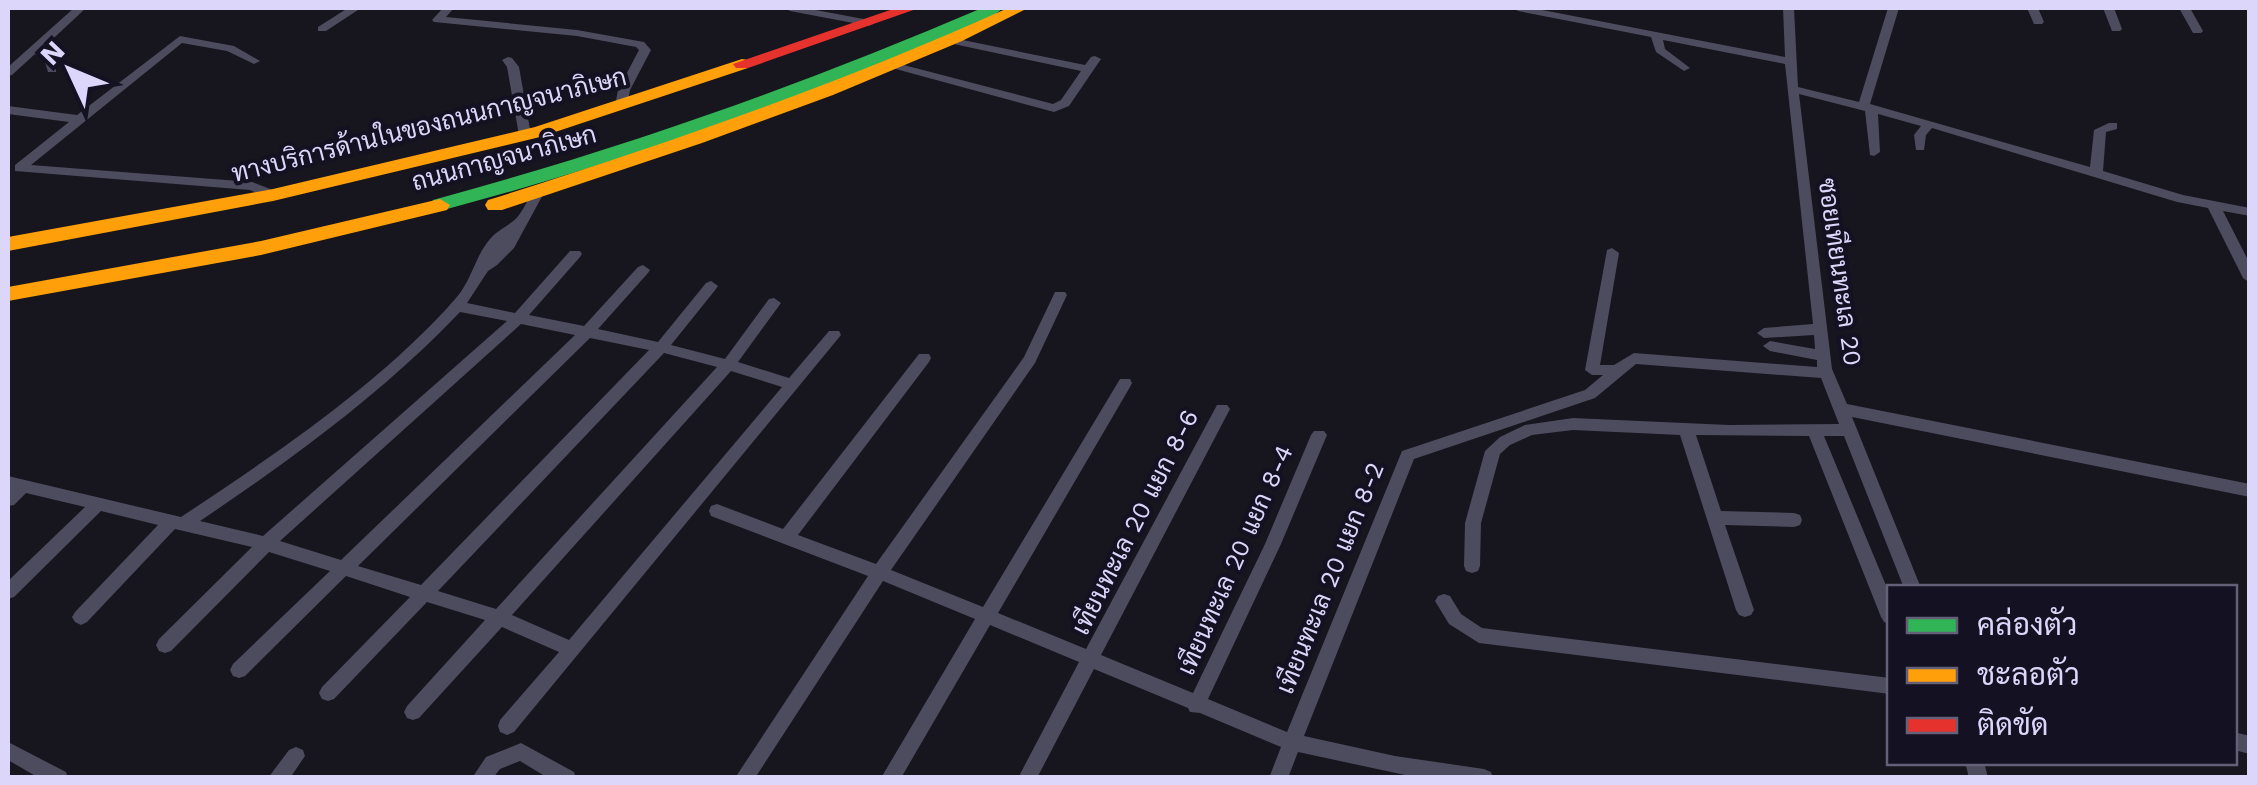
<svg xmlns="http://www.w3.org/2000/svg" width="2257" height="785" viewBox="0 0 2257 785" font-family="'Work Sans',Sarabun,sans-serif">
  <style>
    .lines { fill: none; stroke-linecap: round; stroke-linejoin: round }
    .street { fill: #4d4b5e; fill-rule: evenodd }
    .fast { fill: #30b455; fill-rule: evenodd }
    .slow { fill: #ff9f0a; fill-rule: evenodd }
    .jam { fill: #e5322d; fill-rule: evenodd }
    .labels { text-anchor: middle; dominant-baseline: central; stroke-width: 8; stroke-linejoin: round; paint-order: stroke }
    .street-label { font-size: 25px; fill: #dcd6fa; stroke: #141122 }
  </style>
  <rect width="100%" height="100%" fill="#17151e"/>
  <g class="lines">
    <path class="street" d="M74,8H86L42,49L56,57V72H48L44,59L35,54L12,75L8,76V67Z
      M348,8H361L326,31H318V27Z
      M443,8H454L446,17L577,30L644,42L651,50L630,90L627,106L621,110L615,106L618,90L639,50L636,47L577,36L434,22L432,20Z
      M784,8H805L869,20L875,23L869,26L790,11Z
      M1512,8H1532L1785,57L1783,8H1794L1798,87L1859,102L1888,8H1899L1870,104L2090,167L2094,130L2109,123H2117V129L2106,132L2103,171L2183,195L2250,208V216L2223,211L2250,264V283L2243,278L2208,208L2177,202L1932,128L1926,135L1924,150H1916L1914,135L1921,126L1878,114L1880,152L1874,156L1870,155L1865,111L1799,94L1832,369L1847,404L2250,484V497L1852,417L1921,588H1904L1844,436H1824L1890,595V624L1884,622L1881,617L1809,436L1696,435L1721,511L1794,513L1800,515L1802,520L1800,525L1794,527L1725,525L1754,610L1751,615L1745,617L1739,615L1736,610L1680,435L1573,430L1532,435L1510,445L1500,454L1481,523L1480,566L1478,571L1472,573L1466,571L1464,566L1465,523L1485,451L1500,437L1525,425L1573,418L1729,425L1839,424L1821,378L1636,364L1595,398L1414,459L1304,736L1395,756L1484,769L1491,772L1493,778H1419L1298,752L1288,778H1269L1281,747L1200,713L1190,712L1188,708L1094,669L1037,778H1018L1079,662L990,625L901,778H881L975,619L883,581L755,778H735L868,576L711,516L709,511L711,506L717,504L783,529L919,354H929L931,358L929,362L798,535L876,564L1024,357L1055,292H1065L1067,295L1035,363L891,570L983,607L1120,379H1130L1132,383L1130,387L998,613L1086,649L1217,405H1227L1230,409L1101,655L1193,693L1265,544L1311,435L1314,431H1324L1327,435L1281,544L1208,699L1287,732L1402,451L1585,390L1603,375H1592L1585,370L1607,250L1612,248L1619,253L1600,365H1614L1634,353L1817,367V360L1770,351L1763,346L1770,341L1815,349L1814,335L1764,338L1757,333L1764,328L1813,324L1785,64L1663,40L1665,49L1690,68L1684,71L1656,52L1651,37L1518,11Z
      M2027,8H2038L2044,22L2042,24H2034Z
      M2103,8H2114L2122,29L2120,31H2112Z
      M2179,8H2190L2203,31L2201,33H2193Z
      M180,36L234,46L260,61L254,64L227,51L182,43L31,165L252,182L278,192L279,195L278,198H268L250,190L15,171V165L69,122L8,114V106L77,115Z
      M953,38L1085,65L1091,57L1095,56L1101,59L1069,106L1054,112L892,68L890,66L896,63L1053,104L1061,100L1081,71L949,43L947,41Z
      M508,57L512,58L519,67L531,135L525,139L519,135L507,67L502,60Z
      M539,187L545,191L514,248L497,265L488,271L467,303L515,313L570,251H580L582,254L580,257L529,315L584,326L638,267L643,265L650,270L648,273L598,329L658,342L706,283L711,281L718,286L716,289L671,345L725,359L769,299L774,298L781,303L738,362L789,378L829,331H839L841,335L514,732L507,735L500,732L498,726L500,720L559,652L502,627L419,718L413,720L407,718L404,712L407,706L485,620L427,602L334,699L328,701L322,699L319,693L322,687L410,597L346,576L245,676L239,678L233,676L230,670L233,664L330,571L269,552L171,651L165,653L159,651L156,645L159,639L252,547L175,529L87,622L81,625L75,622L72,617L75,612L158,525L101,511L14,597L8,599V581L85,507L26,493L14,505L8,506V476L181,517C273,456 383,382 456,298C472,280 475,256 490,239C498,229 513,224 519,215C525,207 529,197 534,188ZM460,312L507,321L263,536L200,521C292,459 383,393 460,312ZM521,324L575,335L341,560L280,541ZM590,338L649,350L421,585L358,566ZM664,353L717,367L496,609L438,591ZM731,371L782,387L569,640L512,615Z
      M1444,594L1450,596L1461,614L1482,628L1890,678V694L1479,643L1449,624L1435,601L1438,596Z
      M2234,732L2250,736V754L2234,750Z
      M8,742L66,772L68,778H39L8,760Z
      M521,743L574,772L576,778H548L520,761L500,769L493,778H472L486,757Z
      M296,747L303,750L305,756L290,778H268L289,750Z
      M1965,762H1984L1988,778H1969Z"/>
    <path class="fast" d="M982,8H1003C981,28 929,43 900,55C750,118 597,169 440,211L430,205L433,200C621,149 803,85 982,8Z"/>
    <path class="slow" d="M1008,8H1028L962,41L833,95L702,143L502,210H488L485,205L488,200C665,145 839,84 1008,8Z
      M742,59L748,60V68L540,137L273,201L8,251V237L273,189L535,127Z
      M440,199L450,205L447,210L261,255L8,301V287L261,241Z"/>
    <path class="jam" d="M896,8H919L748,68H736L733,64Z"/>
  </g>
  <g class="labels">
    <g class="street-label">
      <text transform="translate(429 125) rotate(-14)">ทางบริการด้านในของถนนกาญจนาภิเษก</text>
      <text transform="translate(504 158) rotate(-15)">ถนนกาญจนาภิเษก</text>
      <text transform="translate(1840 272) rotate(82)">ซอยเทียนทะเล 20</text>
      <text transform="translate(1135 522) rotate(-63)">เทียนทะเล 20 แยก 8-6</text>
      <text transform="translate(1235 560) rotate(-66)">เทียนทะเล 20 แยก 8-4</text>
      <text transform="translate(1330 578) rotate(-68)">เทียนทะเล 20 แยก 8-2</text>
    </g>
  </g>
  <rect width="2257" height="785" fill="none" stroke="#dcd6fa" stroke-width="20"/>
  <rect x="1887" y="585" width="350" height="180" fill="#141122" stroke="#646078" stroke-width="2.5"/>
  <rect x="1907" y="618" width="50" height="15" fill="#30b455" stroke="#646078" stroke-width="2.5"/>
  <text x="1977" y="635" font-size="30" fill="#dcd6fa">คล่องตัว</text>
  <rect x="1907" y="668" width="50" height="15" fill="#ff9f0a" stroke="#646078" stroke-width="2.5"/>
  <text x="1977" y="685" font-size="30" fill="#dcd6fa">ชะลอตัว</text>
  <rect x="1907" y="718" width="50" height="15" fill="#e5322d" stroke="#646078" stroke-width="2.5"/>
  <text x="1977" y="735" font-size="30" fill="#dcd6fa">ติดขัด</text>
  <g transform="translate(70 70) rotate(314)" stroke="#141122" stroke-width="8" paint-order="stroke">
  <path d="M0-8L18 38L0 25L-18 38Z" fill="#dcd6fa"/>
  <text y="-15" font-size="28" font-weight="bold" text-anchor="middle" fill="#dcd6fa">N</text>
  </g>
</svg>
